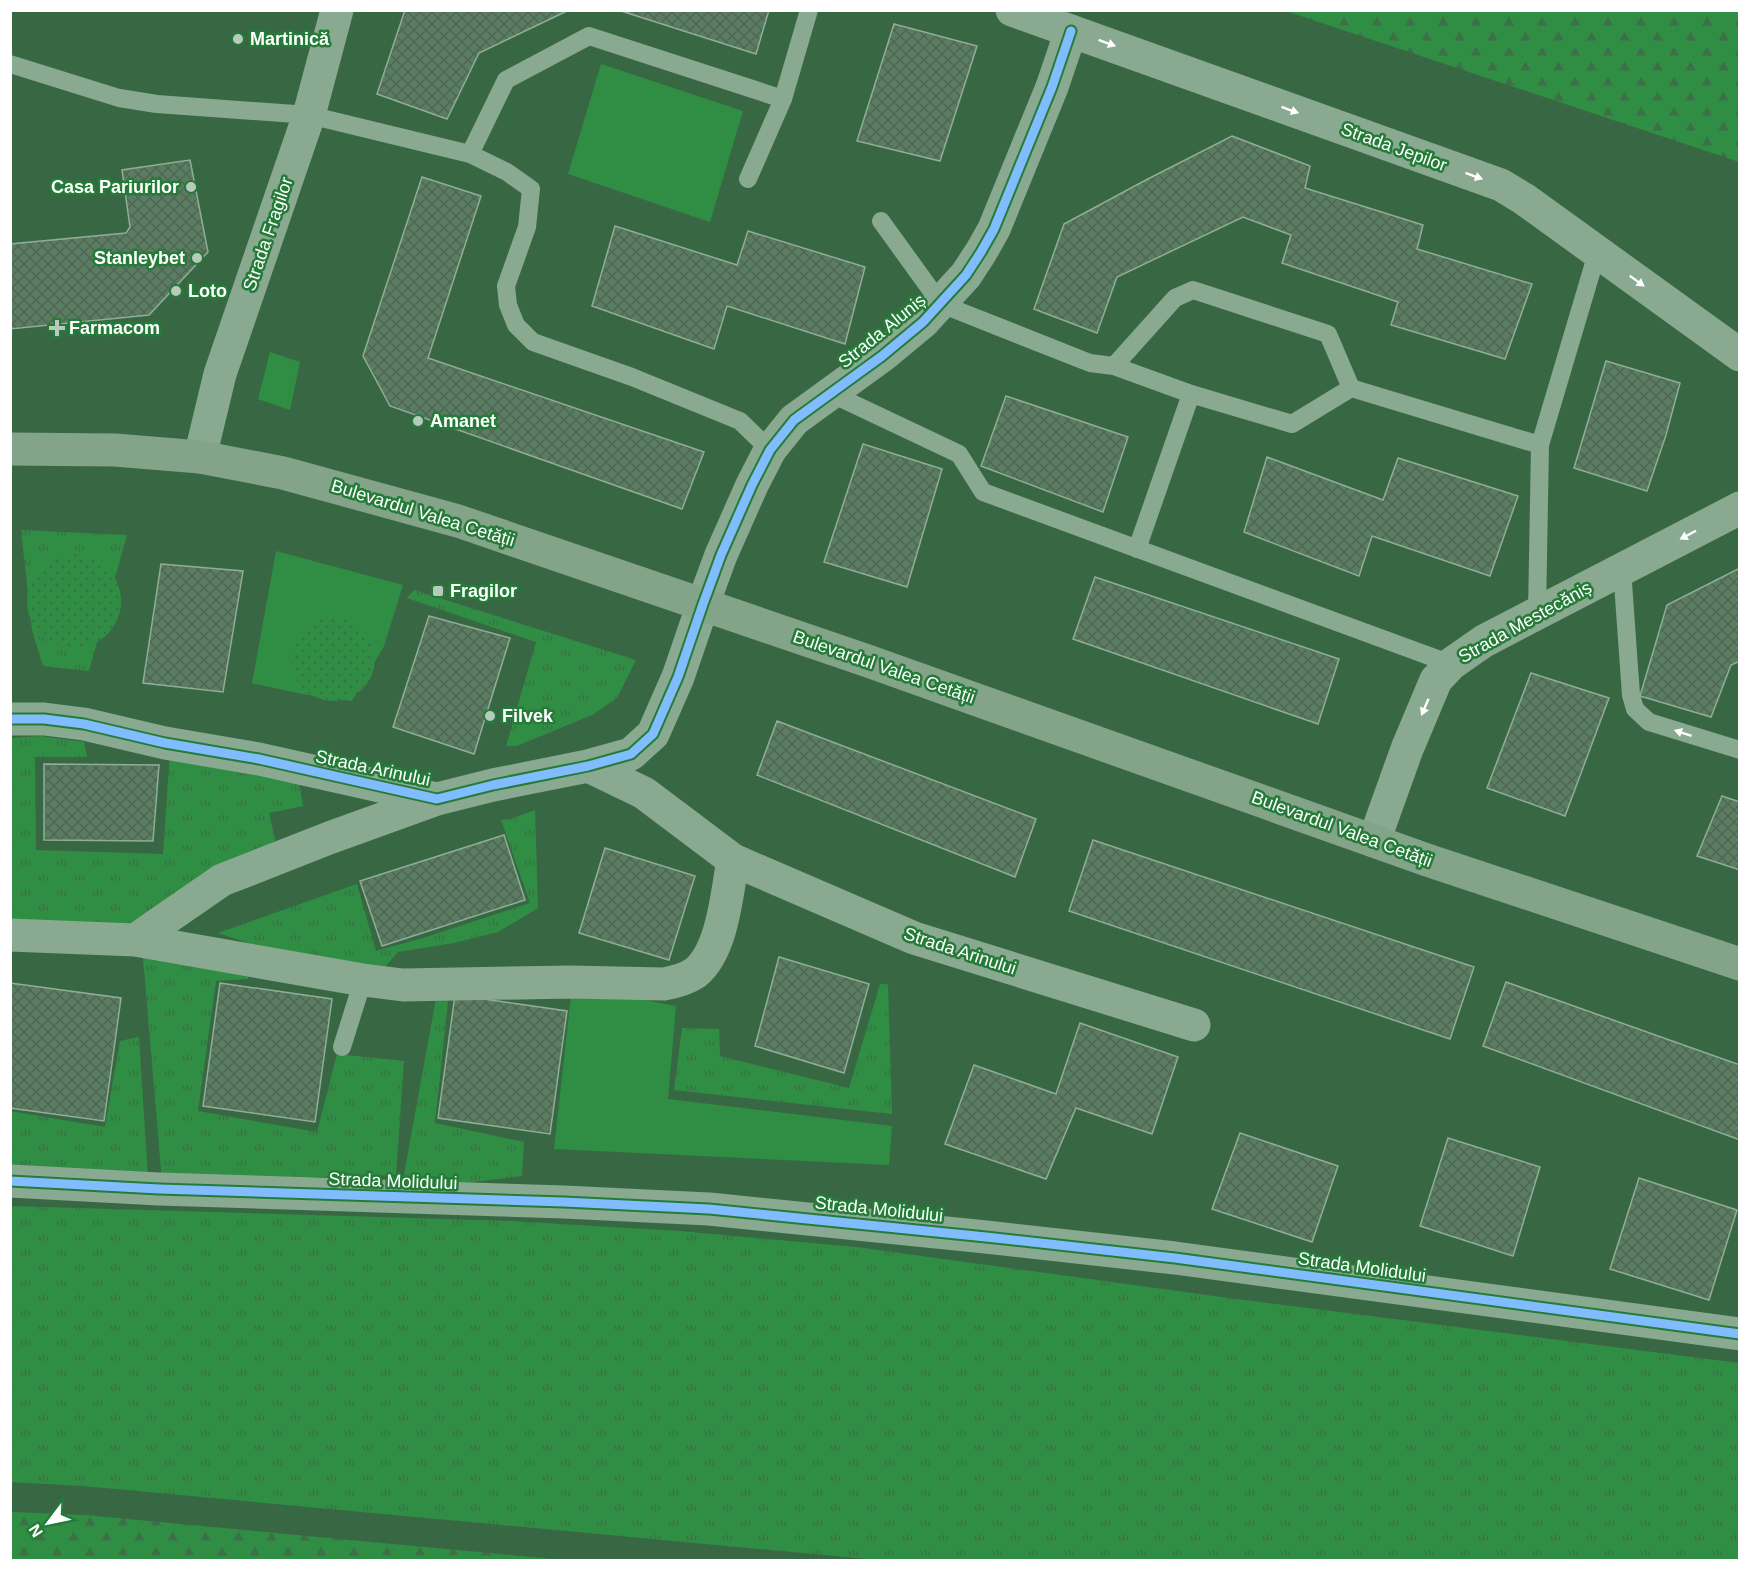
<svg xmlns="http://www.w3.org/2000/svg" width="1750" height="1571" viewBox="0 0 1750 1571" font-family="Helvetica,sans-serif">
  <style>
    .grass { fill: url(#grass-tufts) }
    .forest { fill: url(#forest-firs) }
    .park { fill: #308d44 }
    .garden { fill: url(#garden-dots) }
    .building { fill: url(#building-cross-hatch); stroke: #90ae97; stroke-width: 1.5 }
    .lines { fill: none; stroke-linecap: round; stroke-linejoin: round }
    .service { stroke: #89a990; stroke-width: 18 }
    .minor { stroke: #89a990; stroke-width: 33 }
    .secondary { stroke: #84a48a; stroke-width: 33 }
    .cycleway-casing { stroke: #247c38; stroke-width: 13 }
    .cycleway { stroke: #80bcff; stroke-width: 9 }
    .oneway { fill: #fff }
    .poi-dot { fill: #b9cabd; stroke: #247c38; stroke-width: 2 }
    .labels { text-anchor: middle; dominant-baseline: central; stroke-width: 5; stroke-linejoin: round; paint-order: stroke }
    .poi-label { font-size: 18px; font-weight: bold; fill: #fff; stroke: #247c38; text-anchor: start }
    .street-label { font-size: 18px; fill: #fff; stroke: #247c38 }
  </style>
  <defs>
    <pattern id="grass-tufts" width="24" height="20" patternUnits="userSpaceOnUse" patternTransform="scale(1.5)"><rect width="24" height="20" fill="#308d44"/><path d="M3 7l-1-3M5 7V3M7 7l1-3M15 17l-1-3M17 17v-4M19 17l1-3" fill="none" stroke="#3d7048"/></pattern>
    <pattern id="forest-firs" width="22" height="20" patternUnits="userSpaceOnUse" patternTransform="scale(1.5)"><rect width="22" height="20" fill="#308d44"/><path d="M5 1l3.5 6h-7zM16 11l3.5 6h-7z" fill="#3d7048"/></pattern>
    <pattern id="garden-dots" width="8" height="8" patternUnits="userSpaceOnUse" patternTransform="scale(1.5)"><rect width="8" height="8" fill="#308d44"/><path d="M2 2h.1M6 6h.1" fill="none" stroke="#3d7048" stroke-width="1.8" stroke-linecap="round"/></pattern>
    <pattern id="building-cross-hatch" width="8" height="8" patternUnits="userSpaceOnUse" patternTransform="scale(1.5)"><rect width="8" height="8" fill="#597d60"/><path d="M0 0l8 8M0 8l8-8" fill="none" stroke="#526456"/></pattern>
  </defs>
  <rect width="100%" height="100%" fill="#386843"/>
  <path class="grass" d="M21,530L127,535L89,671L43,666L32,630Z
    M414,590L636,660L617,698L594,714L517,746H506L536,642L407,598Z
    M40,736L84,742L87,757H35L36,850L163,854L170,752L298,773L303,806L269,813L277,847L144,924L11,922V738Z
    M535,810L538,908L498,932L454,943L398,952L378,975L279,953L218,933L357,884L376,951L423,938L530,903L501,820L510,819Z
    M142,946L250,967L248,979L216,981L198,1111L317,1132L337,1054L404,1061L396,1175L162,1181Z
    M880,984H888L892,1114L674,1090L682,1028L719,1029L720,1056L849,1088Z
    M449,992L435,1123L524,1142L522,1176L401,1191L437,993Z
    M139,1037L148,1178L11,1168L10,1111L105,1127L120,1041Z
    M10,1206L511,1221L680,1231L856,1247L1214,1296L1739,1363V1560H878L83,1486L11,1482Z"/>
  <path class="forest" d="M1286,11H1739V162Z
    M11,1512L85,1515L563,1560H11Z"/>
  <path class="park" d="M601,64L743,111L710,222L568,174Z
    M270,352L300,362L290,410L258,399Z
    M276,551L403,585L384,646L352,701L302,694L252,683Z
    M572,986L676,1006L668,1099L892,1126L889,1165L554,1149Z"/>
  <path class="garden" d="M27 601a47 47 0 1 1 94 0a47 47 0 1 1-94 0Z
    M291 659a42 42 0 1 1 84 0a42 42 0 1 1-84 0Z"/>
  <path class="building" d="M405,10H569L479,53L447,119L377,94Z
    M618,10H769L756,54Z
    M894,24L977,46L940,161L857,141Z
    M1232,136L1310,166L1305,188L1423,225L1417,249L1532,284L1505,359L1391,325L1398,302L1282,263L1291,235L1243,217L1117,277L1097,333L1034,309L1064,224L1144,181Z
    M190,160L208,252L149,315L10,329V244L126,233L130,227L122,170Z
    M422,177L481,196L428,358L704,452L682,509L390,406L363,356Z
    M615,226L737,265L748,231L865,267L845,344L727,306L714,349L592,306Z
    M1606,361L1680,383L1666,435L1647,491L1574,468Z
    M1006,396L1128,437L1103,512L981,466Z
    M863,444L942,469L907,587L824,562Z
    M1267,457L1383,500L1398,458L1518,496L1490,576L1372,536L1359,576L1244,532Z
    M161,564L243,571L223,692L143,683Z
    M1740,568V661L1731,665L1711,717L1640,696L1667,605Z
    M1095,577L1339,659L1318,724L1073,639Z
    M429,616L510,638L474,754L393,727Z
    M1531,673L1609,698L1565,816L1487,788Z
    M777,721L1036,819L1015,877L757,775Z
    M44,764L159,765L153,841L44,840Z
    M1722,796L1740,802V870L1697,856Z
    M504,835L525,900L382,946L360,881Z
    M1093,840L1474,967L1450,1039L1069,911Z
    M605,848L695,876L669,960L579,933Z
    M779,957L869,984L844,1073L755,1046Z
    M1506,982L1740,1065V1140L1483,1046Z
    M10,983L121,998L104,1121L10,1108Z
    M220,983L332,999L315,1122L203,1106Z
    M455,995L567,1011L550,1134L438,1118Z
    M1080,1023L1178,1057L1152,1134L1076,1108L1046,1179L945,1144L974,1065L1056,1094Z
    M1240,1133L1338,1166L1312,1242L1212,1209Z
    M1448,1138L1540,1167L1513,1256L1420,1226Z
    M1639,1178L1737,1210L1709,1300L1610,1269Z"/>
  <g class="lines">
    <path class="service" d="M10,64L119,98L157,104L309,115L470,154L506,80L589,36L783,99L809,10
      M470,154L507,172L531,189L527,227L506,286L508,305L516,325L533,342L632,377L740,421L770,450
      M748,179L783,99
      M881,221L941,304L1090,363L1114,366L1191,394L1292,424L1351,388
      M1114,366L1175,298L1193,290L1328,334L1351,388L1540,445
      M830,393L959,454L983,492L1451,664
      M1137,549L1191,394
      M1622,569L1631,695L1635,709L1649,722L1740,750
      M1537,614L1540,445L1597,253
      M342,1047L363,980"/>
    <path class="minor" d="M1012,10L1501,185L1524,199L1740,355
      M200,457L220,374L309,115L337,10
      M10,719H44L84,724L165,743L259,759L437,799L493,785L588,766L631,754L653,734L678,677L703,604L721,555L752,485L770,450L794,420L882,356L923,322L966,275L981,252L994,229L1052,87L1071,31
      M588,766L644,793L733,860L914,938L1194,1025
      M1374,841L1407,749L1436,680L1451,664L1484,641L1740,508
      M10,935L135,940L222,880L329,838L437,799
      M135,940L363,980L403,985L571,982L664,984C675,982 686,979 695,973C723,951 727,892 733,860
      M10,1181L159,1189L564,1202L709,1209L986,1237L1175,1258L1740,1334"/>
    <path class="secondary" d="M10,449L115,450L200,457L283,473L458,521L865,660L1427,860L1740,964"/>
    <defs>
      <path id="cycleway" d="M10,719H44L84,724L165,743L259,759L437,799L493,785L588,766L631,754L653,734L678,677L703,604L721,555L752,485L770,450L794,420L882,356L923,322L966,275L981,252L994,229L1052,87L1071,31
        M10,1181L159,1189L564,1202L709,1209L986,1237L1175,1258L1740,1334"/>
    </defs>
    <use href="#cycleway" class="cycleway-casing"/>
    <use href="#cycleway" class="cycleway"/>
  </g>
  <defs><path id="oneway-solid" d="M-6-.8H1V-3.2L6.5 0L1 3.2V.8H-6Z" transform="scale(1.5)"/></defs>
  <g class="oneway">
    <use href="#oneway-solid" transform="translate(1107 43) rotate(20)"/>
    <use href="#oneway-solid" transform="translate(1290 110) rotate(20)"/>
    <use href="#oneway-solid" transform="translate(1474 176) rotate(20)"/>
    <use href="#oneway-solid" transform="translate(1637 281) rotate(36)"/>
    <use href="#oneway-solid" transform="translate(1688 535) rotate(152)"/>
    <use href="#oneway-solid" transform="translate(1425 707) rotate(113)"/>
    <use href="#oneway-solid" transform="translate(1683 733) rotate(-162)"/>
  </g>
  <g class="poi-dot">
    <circle cx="238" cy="39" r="6"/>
    <circle cx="191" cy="187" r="6"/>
    <circle cx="197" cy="258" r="6"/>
    <circle cx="176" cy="291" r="6"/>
    <path d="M54 319h6v6h6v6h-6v6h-6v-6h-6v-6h6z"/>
    <circle cx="418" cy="421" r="6"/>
    <rect x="432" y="585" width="12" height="12" rx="3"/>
    <circle cx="490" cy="716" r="6"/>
  </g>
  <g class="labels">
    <g class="poi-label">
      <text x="250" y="39">Martinică</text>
      <text x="179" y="187" text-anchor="end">Casa Pariurilor</text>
      <text x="185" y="258" text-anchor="end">Stanleybet</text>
      <text x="188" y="291">Loto</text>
      <text x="69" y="328">Farmacom</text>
      <text x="430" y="421">Amanet</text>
      <text x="450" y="591">Fragilor</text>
      <text x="502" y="716">Filvek</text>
    </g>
    <g class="street-label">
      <text transform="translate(1394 147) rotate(20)">Strada Jepilor</text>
      <text transform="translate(268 234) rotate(-71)">Strada Fragilor</text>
      <text transform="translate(882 331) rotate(-39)">Strada Aluniș</text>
      <text transform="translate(423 513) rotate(17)">Bulevardul Valea Cetății</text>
      <text transform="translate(1525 622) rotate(-29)">Strada Mestecăniș</text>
      <text transform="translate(884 667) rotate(19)">Bulevardul Valea Cetății</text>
      <text transform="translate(373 768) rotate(12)">Strada Arinului</text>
      <text transform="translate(1342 829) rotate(20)">Bulevardul Valea Cetății</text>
      <text transform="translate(960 951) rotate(18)">Strada Arinului</text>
      <text transform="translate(393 1181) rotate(2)">Strada Molidului</text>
      <text transform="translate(879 1209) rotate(6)">Strada Molidului</text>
      <text transform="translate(1362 1267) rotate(8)">Strada Molidului</text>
    </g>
  </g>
  <rect width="1750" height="1571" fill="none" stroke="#ffffff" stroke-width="24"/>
  <g transform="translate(48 1523) rotate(238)" stroke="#247c38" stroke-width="4.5" paint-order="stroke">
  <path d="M0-4.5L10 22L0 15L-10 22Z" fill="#ffffff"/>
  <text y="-9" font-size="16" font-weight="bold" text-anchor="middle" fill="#ffffff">N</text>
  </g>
</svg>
